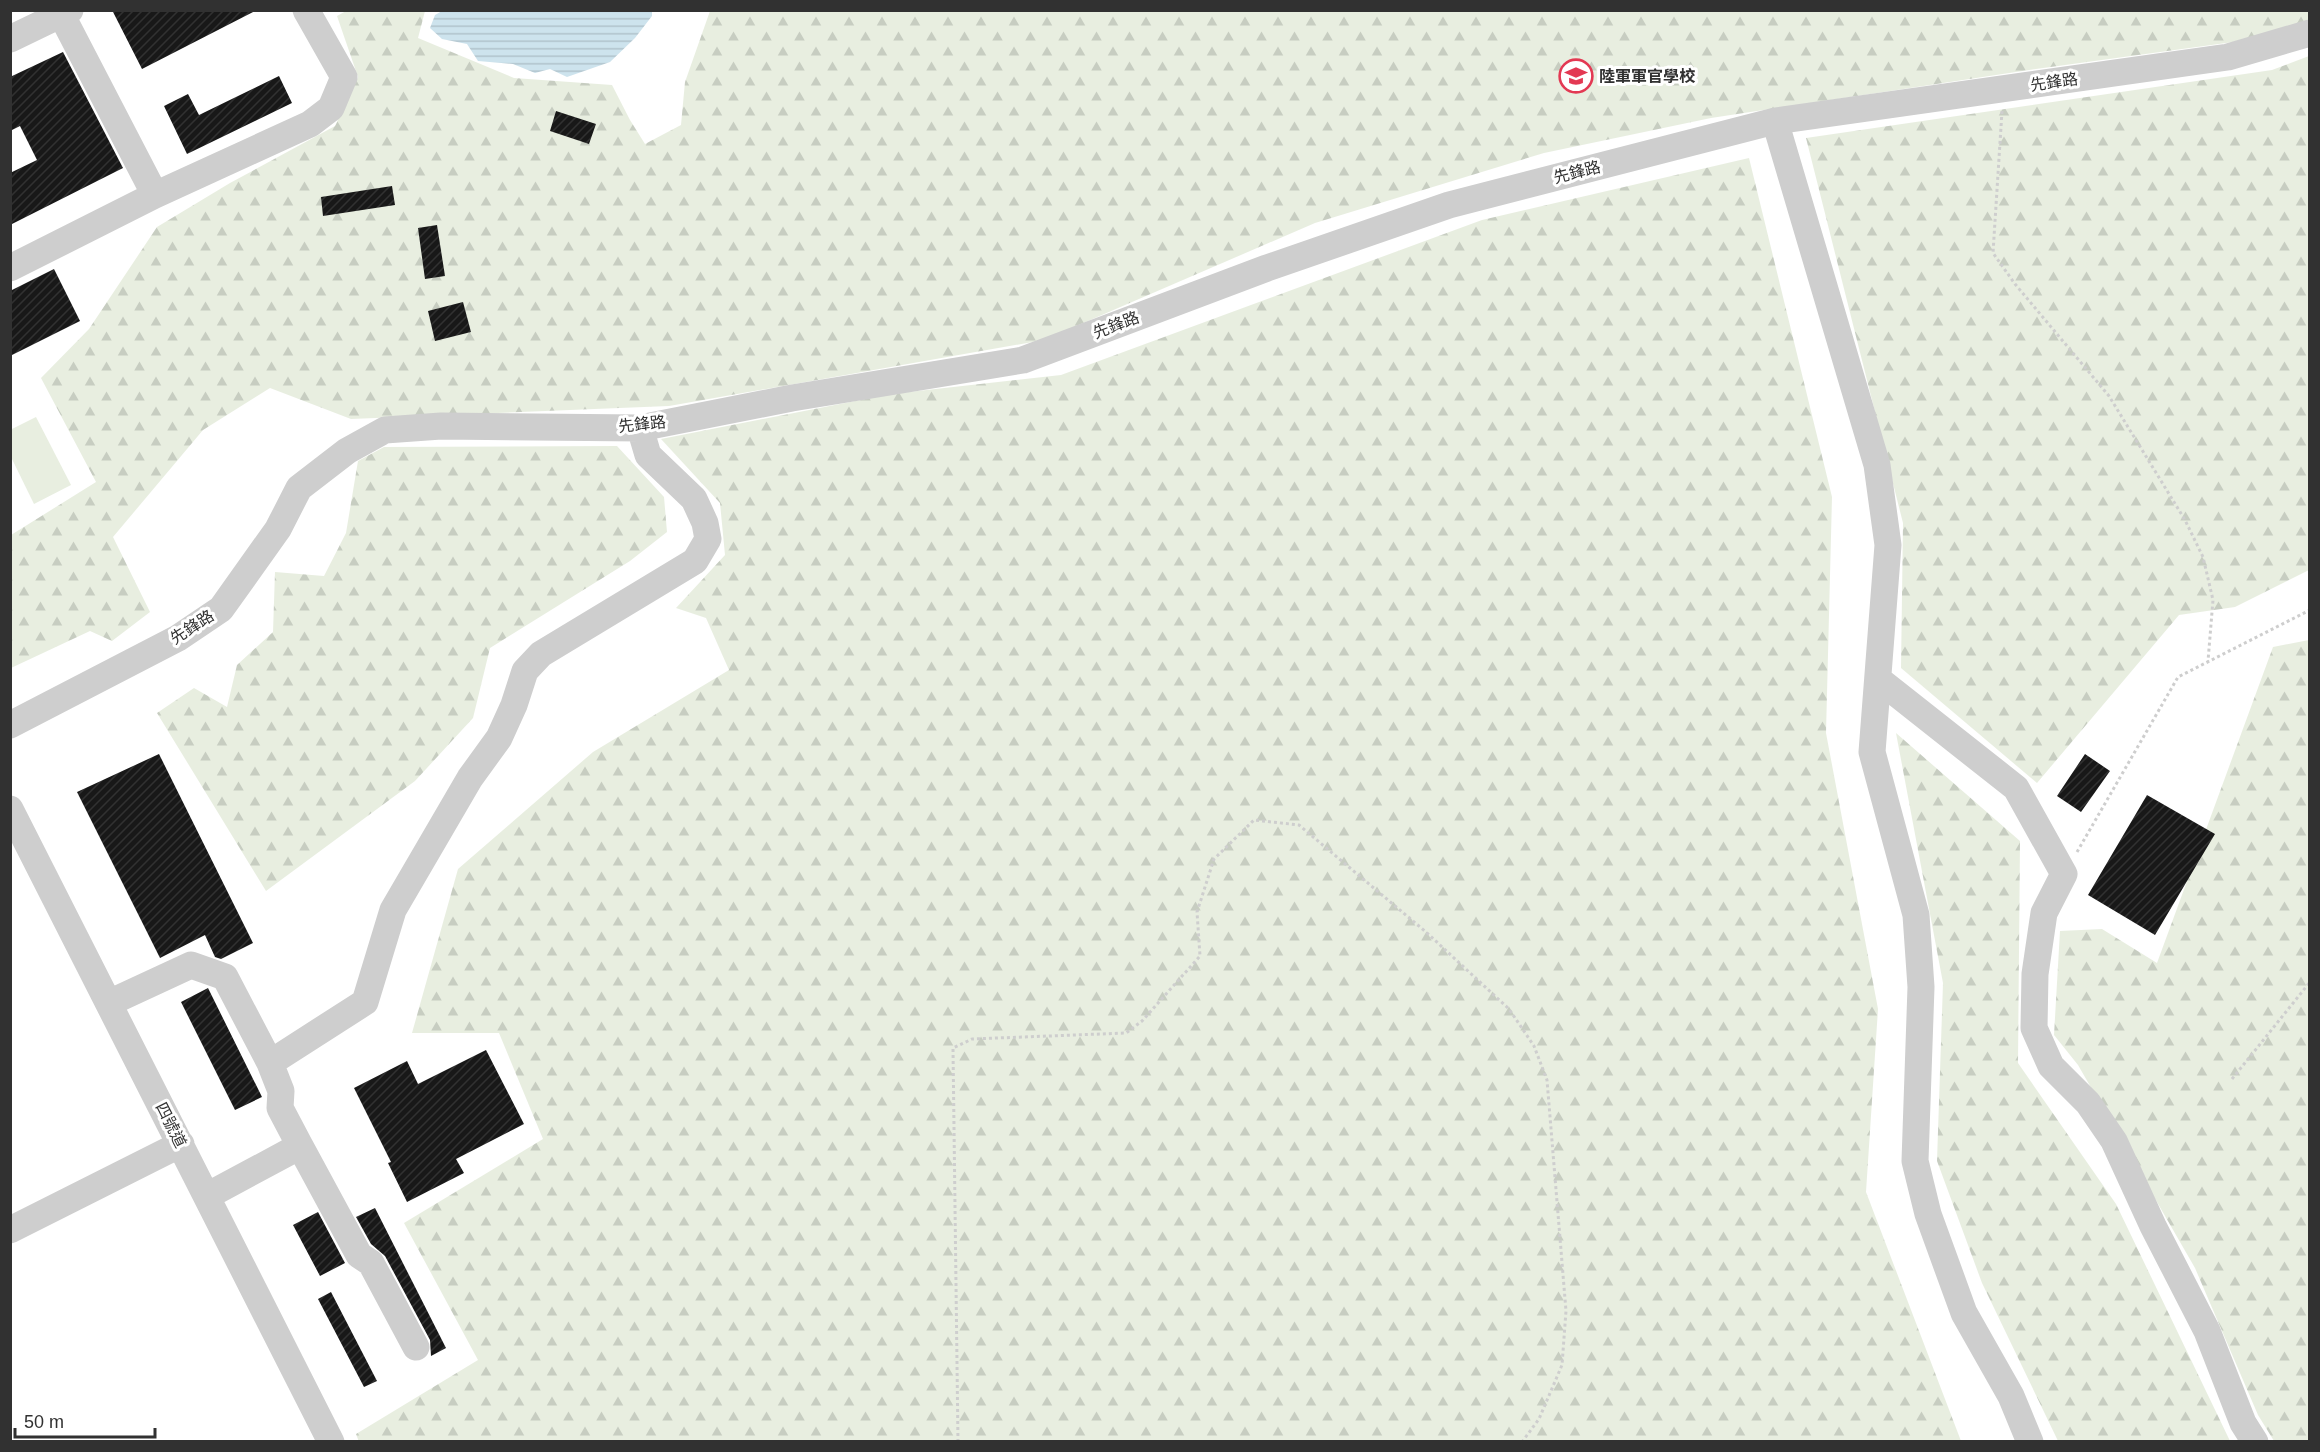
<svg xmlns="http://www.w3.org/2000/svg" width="2320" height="1452" viewBox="0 0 2320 1452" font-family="Helvetica,'Noto Sans TC',sans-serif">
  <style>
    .grass { fill: #e8eee0 }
    .forest { fill: url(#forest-firs) }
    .water { fill: url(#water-rules) }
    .building { fill: url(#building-hatch) }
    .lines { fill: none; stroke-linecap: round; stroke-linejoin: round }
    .path { stroke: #cecece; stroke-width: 3; stroke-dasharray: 3 3; stroke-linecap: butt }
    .minor { stroke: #cecece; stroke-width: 27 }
    .labels { text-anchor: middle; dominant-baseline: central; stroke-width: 6; stroke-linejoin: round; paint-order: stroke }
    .poi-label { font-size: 16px; font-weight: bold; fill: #313131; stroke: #fff; text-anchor: start }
    .street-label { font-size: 16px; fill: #313131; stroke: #fff }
  </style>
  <defs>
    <pattern id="forest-firs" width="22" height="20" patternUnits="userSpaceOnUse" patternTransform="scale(1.5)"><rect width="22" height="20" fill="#e8eee0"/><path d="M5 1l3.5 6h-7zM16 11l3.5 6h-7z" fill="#c7cdc1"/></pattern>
    <pattern id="water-rules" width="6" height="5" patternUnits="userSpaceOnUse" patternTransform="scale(1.5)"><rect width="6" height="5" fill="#cde3ed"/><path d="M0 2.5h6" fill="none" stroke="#b0c3cc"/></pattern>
    <pattern id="building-hatch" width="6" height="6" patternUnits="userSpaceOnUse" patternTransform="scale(1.5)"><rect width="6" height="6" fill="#181818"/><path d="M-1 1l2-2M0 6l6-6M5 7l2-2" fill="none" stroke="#313131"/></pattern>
  </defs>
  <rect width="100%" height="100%" fill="#fff"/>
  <path class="grass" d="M36,417L71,485L34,504L11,457L10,430Z"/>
  <path class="forest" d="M346,11H425L418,38L514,78L612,85L630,120L645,144L681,125L685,82L710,11H2309V20L2248,40L2036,69L1711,118L1544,153L1315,223L1044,340L669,406L351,419L270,388L203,430L113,537L150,612L112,641L90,631L11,668V535L96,482L41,378L89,329L157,227L230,183L335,126L358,77L337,16Z
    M2309,56V570L2235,607L2179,615L2037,783L1901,668L1903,523L1806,138L2272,70Z
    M1749,158L1832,497L1826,733L1878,1009L1866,1192L1961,1441L359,1442L356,1434L478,1360L404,1223L543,1139L499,1033H412L458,869L593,752L729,670L706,618L676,608L725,555L720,503L661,439L891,394L1061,375L1482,220Z
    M617,446L664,497L667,532L630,561L490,648L473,718L415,781L266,891L157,713L194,688L227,707L237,665L273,632L275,572L324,576L346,533L358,461L384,447Z
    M2309,640V1441H2274L2258,1415L2195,1268L2078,1065L2054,1035L2060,931L2102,929L2157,963L2273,647Z
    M1896,733L2020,841L2018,1063L2116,1204L2230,1441H2058L1982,1283L1937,1161L1943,983Z"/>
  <path class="water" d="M652,11V16L635,38L610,62L567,77L550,69L535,73L513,64L478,61L467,44L442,39L430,28L435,15L442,11Z"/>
  <path class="building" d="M112,10H257L142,69Z
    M63,52L123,168L10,225V173L37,160L20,126L10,131V77Z
    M279,76L292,103L187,154L164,106L188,94L199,115Z
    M556,111L596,124L589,144L550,131Z
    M392,186L395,205L323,216L321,197Z
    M437,225L445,276L425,279L418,228Z
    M54,269L80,321L10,356V291Z
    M463,302L471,332L435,341L428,311Z
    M159,754L253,943L221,959L215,957L205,935L160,958L77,792Z
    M2085,754L2110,771L2081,812L2057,796Z
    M2147,795L2215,834L2155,935L2088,895Z
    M208,988L262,1097L235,1110L181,1002Z
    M486,1050L524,1124L456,1159L464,1173L407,1202L388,1163L391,1162L354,1088L407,1061L418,1084Z
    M375,1208L446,1348L431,1356L430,1340L385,1256L371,1244L356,1217Z
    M318,1212L345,1263L320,1276L293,1225Z
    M331,1292L377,1381L364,1387L318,1299Z"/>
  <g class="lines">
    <path class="path" d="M2002,111L1993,253L2015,284L2109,396L2185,520L2203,557L2213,600L2208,661
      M2077,852L2178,677L2310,610
      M2232,1079L2310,982
      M958,1442L953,1048L972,1039L1126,1033L1142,1021L1200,956L1197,912L1214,859L1254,820L1299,825L1426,932L1509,1009L1534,1046L1547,1080L1566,1311L1562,1365L1539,1419L1522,1442"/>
    <path class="minor" d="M59,10L155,195
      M10,39L70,10
      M1775,121L1877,465L1888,545L1872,752L1916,915L1921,987L1915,1161L1928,1214L1964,1313L2011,1396L2030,1442
      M10,268L155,195L310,124L331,108L344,77L306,10
      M1878,679L2016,788L2064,874L2044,913L2035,974L2034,1028L2051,1066L2088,1103L2114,1141L2153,1226L2207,1331L2243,1423L2255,1442
      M10,725L178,638L221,609L278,529L299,488L347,451L385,430L441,426L640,428L792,398L1023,360L1267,268L1449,205L1775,121L2228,57L2310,33
      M10,809L331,1442
      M109,1003L191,965L225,977L270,1063L365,1002L393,910L470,778L499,738L514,705L525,671L541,654L695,561L708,539L705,523L694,499L648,455L640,428
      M300,1146L359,1255L371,1263L416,1347
      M207,1196L300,1146L280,1108L281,1091L270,1063
      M10,1230L181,1144"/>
  </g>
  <defs>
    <symbol id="university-ring" viewBox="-11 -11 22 22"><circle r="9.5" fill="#fff" stroke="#e33953" stroke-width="1.5"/><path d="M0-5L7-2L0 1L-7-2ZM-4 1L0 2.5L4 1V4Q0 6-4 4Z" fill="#e33953"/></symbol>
  </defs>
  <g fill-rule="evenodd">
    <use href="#university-ring" x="1557" y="57" width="38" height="38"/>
  </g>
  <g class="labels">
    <g class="poi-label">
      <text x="1599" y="76">陸軍軍官學校</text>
    </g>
    <g class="street-label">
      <text transform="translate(2054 82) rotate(-8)">先鋒路</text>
      <text transform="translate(1577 172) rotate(-14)">先鋒路</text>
      <text transform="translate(1116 325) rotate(-21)">先鋒路</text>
      <text transform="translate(642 424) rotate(-6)">先鋒路</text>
      <text transform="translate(192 627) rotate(-33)">先鋒路</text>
      <text transform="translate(171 1125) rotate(63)">四號道</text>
    </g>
  </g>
  <rect width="2320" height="1452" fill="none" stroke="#313131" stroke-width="24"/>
  <path d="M15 1428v9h140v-9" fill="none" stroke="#313131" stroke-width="3"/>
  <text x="24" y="1428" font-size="18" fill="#313131" stroke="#ffffff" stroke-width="4.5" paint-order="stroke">50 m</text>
</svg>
